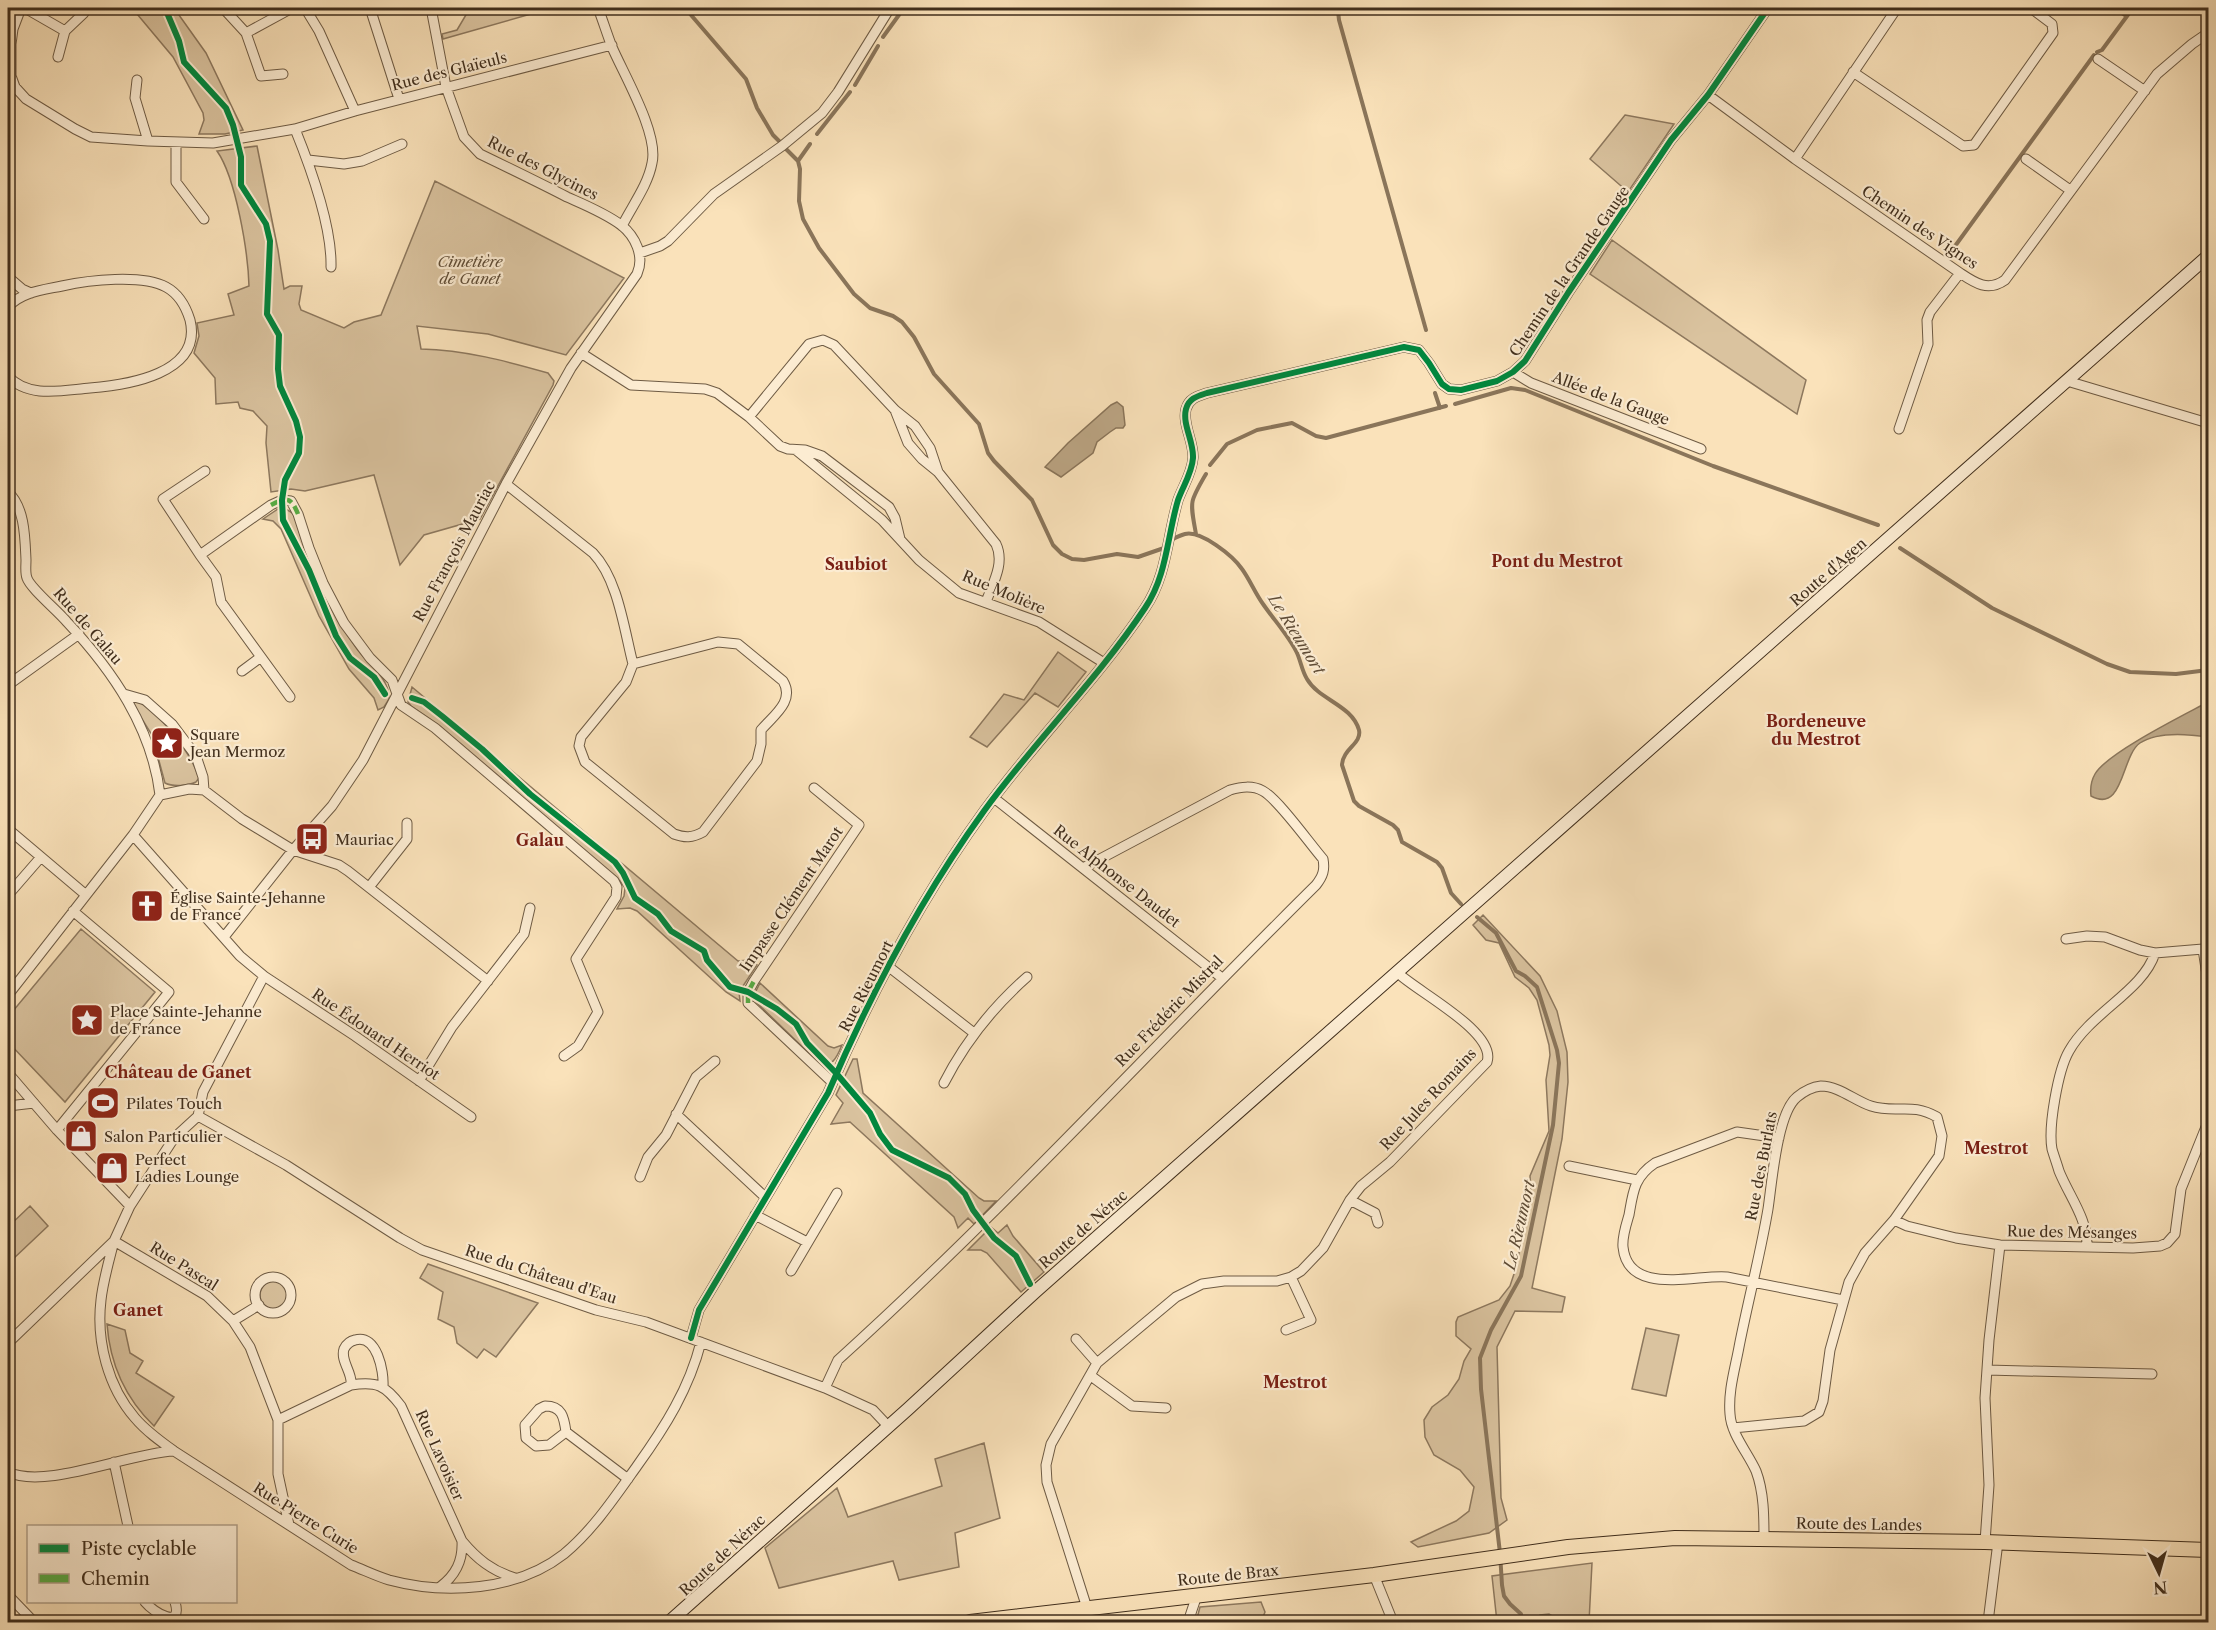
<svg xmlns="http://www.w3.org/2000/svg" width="2216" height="1630" viewBox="0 0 2216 1630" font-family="'Libre Caslon Text',serif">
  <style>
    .green { fill: #dac39f; stroke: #8d785e; stroke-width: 1.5 }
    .water { fill: #bba584; stroke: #8a755a; stroke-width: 1.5 }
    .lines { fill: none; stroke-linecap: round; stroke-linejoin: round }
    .stream { stroke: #8a755a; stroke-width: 4 }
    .minor-casing { stroke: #6e5b44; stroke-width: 11 }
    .secondary-casing { stroke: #402e1c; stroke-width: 14 }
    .primary-casing { stroke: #402e1c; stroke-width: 16 }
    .minor { stroke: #fcecd2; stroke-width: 9 }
    .secondary { stroke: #fcecd2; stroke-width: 12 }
    .primary { stroke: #fae2ba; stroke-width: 14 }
    .quiet { stroke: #56ab43; stroke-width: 4.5; stroke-dasharray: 9 4.5; stroke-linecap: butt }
    .cycleway-casing { stroke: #fcecd2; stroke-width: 10 }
    .cycleway { stroke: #00873e; stroke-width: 6 }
    .labels { text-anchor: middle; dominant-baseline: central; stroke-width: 4.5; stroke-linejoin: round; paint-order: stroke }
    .street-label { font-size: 15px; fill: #402e1c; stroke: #fcecd2 }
    .park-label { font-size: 15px; font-style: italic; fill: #5f4c36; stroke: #fcecd2 }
    .poi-label { font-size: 15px; fill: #402e1c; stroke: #fcecd2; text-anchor: start }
    .neighbourhood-label { font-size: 16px; font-weight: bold; fill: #7a1f14; stroke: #fcecd2 }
    .water-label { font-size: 16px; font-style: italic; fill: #5f4c36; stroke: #fcecd2 }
  </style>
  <rect width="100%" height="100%" fill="#fae2ba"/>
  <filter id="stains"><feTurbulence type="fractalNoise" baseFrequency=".00333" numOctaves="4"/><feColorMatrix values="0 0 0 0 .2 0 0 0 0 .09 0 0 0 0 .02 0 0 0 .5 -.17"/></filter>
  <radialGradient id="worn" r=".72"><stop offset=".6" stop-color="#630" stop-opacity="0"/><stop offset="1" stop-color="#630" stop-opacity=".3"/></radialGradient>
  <path class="green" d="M132,8H174L206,53L243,130L225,134H199L204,120L203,113L173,57Z
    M470,8H552L443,39L442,34L457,30Z
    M1625,115L1674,124L1628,192L1590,159Z
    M257,146L278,250L284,289L290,286H302L299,304L301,310L344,328L354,322L381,315L435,181L624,278L566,355L488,334L417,326L421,349C465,350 506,361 548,373L554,381L553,385L480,519L424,535L400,565L374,475L305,491L291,489L271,492L266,443L267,426L253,411L240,408L238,402L216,404L215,378L194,353L199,336L197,323L234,315L228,294L249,286C248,252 236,178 217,151Z
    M1612,240L1806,380L1797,414L1590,274Z
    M278,509H286L294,514C307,561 328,609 357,649C368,664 390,678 389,699L384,707L378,710L374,698L349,669L319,616L281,529L273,521L263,519Z
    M1058,652L1086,672L1058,707L1035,693L987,747L970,737L1004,694L1024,700Z
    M412,687L738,961L749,960L757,965L739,992L740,1001L726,992L637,911L630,908L617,909L624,896L625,888L620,881L437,724L411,706L408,702Z
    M132,699C156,707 192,754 199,778L196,782C188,786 173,787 165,783L152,735L132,703Z
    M1483,915L1540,976L1557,1011L1567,1052L1568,1082L1562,1139L1532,1288L1565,1297L1562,1312L1515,1311L1497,1347L1501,1498L1507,1520L1489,1533L1418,1547L1411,1542L1456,1521L1469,1511L1474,1487L1460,1470L1434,1455L1425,1437L1424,1420L1432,1407L1448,1395L1459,1379L1464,1361L1471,1349L1456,1336V1322L1458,1317L1499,1300L1510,1286L1516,1268L1531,1192L1530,1176L1549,1131L1546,1080L1550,1055L1549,1045L1537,1000L1529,988L1515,977L1499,943L1486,940L1473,925Z
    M81,929L155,992L65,1102L8,1042V1017Z
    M760,983L828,1046L834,1048L842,1045C837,1057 832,1070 817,1061L756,1002L753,997Z
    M853,1059H857L863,1093L979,1198L984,1201H996L974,1224L968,1218L958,1228L954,1217L850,1122L831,1124L843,1103L836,1095Z
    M30,1206L48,1226L12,1260L8,1256V1227Z
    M1007,1225L1013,1236L1044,1272L1021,1292L987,1253L981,1250H968L991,1227L998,1233Z
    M428,1264L538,1303L496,1357L484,1349L477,1358L457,1343L454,1327L438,1319L443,1292L420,1278Z
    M260 1295a14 14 0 1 1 28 0a14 14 0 1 1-28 0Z
    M107,1324L125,1330L130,1353L143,1361L136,1373L174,1397L154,1426C125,1398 110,1365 107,1324Z
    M1646,1328L1679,1335L1666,1396L1632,1389Z
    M984,1443L1000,1518L955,1533L959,1567L899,1580L893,1561L779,1588L765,1548L837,1488L848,1517L942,1486L935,1459Z
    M1592,1563L1589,1622H1563L1549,1614L1540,1615L1534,1622H1497L1492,1576Z
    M1261,1602L1265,1612L1261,1622H1196L1200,1607Z"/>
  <path class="water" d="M1117,402L1123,407L1125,425L1123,428H1116L1110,432L1097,442L1093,453L1061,477L1045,467L1068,443L1111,405Z
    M2208,702V737C2188,734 2158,731 2140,743C2121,756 2124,814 2091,796C2090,788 2091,781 2095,774C2107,753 2184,715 2208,702Z"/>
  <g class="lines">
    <path class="stream" d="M685,8L746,79L757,108L773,135L781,143
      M1341,8L1338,11L1339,20L1426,330
      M2115,8L2126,16
      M883,37L904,8
      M2097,52L2102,50L2133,8
      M855,85L878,46
      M817,134L850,92
      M784,147L798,161L800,169L799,201L803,219L819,248L854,294L870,308L893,316L902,322L914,337L934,374L979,424L988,453L994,461L1032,500L1053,545L1062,554L1072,559L1084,560L1117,554L1138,557L1164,548
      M798,161L810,144
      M1950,253L2094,55
      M1435,393L1440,408
      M1455,404L1511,388L1525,390L1713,466L1878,525
      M1210,465L1227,444L1257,430L1292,423L1316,436L1326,438L1446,406
      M1196,534C1190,501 1189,503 1206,474
      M1173,539C1177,537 1181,535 1185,534C1201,530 1233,556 1242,569C1250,580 1255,593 1263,604C1274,620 1289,636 1297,653C1301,662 1302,671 1307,679C1319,700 1352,705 1359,730C1362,744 1343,748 1342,765L1354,801L1359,806L1393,825L1398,830L1402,842L1437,862L1442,868L1451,893L1461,904
      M1900,548L1992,608L2107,664L2130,672L2176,674L2208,670
      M1477,917L1496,933L1516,971L1525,976L1537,987L1557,1050L1559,1063L1553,1125L1521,1276L1491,1330L1480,1358L1481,1389L1500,1553L1502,1585L1504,1596L1510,1604L1521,1614V1622"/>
    <defs>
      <path id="minor" d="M21,8L13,29L11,44V76L15,87L26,99L75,129L91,137L148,141L213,143L295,129L355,111L612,45
        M25,8L65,31
        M223,8L246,33L261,76L283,74
        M305,8L319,31L355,111
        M370,8L399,99
        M598,8C603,21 607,34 612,47C624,75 659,134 652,163C648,185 632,206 622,226
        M246,33L292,8
        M58,57L65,31L84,13
        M2098,59L2145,91
        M1853,72L1963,146L1974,145L2053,33L2052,24L2031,8
        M137,80L135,98L148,141
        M1708,95L1795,159L1960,273C1975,283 1988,292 2005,280L2157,74L2192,44L2208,33
        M295,129C310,166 332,227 331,267
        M176,143V182L204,219
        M1795,159L1897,8
        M2026,159L2070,190
        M308,160L344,164L362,161L402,144
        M640,253L660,246L668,241L714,194L782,146L822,113L838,92L890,8
        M8,277L22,289L31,293
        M8,307C21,292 43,290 62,286C89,280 142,274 166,287C179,294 186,307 190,320C203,374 127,385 90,388C64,390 28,399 8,376
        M581,353L631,385L705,389L717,393L749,417L780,446L788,449L805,450L822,456L889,507L895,518L900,539
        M1513,372L1531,383L1701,449
        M2067,381L2208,423
        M895,410L908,443L922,459L938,472L996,544C1005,563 993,583 986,602
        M749,417L809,344L823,340L834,345L895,410L915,426L930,448L938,472
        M1899,429L1928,344L1927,320L1930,312L1960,273
        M796,450L882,520L919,560L959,593L1039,622L1104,663
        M205,471L163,499L200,555L271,505L282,500L291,501L298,514L309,548L323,583L344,623L370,658L392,680L401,705L435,728L614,881L617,887L616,897L576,959L598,1012L578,1046L564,1056
        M506,484L593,553C618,579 624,629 633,664
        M8,492C25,507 25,539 26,560C26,566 25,573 27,578C30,588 59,612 67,622C113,671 152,728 160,795
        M200,555L216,577L221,602L290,697
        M718,642L738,644L783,681C795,701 774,715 761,730V744L757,761L703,832C692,838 685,838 674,834L585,762L579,746L581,737L626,682L633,664Z
        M242,671L261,657
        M8,685L79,634
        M124,694L145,700L172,724L196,756L203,777L204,790
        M814,788L859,825L754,981L748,992V1003L832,1082
        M994,798L1222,978
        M8,829L86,895
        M133,835L240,956L264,976L203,1092L198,1116
        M370,886L407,839V823
        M8,895L41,857
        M224,937L293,850L332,806L363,760L506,484L571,368L637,274C645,256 635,236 621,225C605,213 585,205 567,197C538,182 509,168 480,154L464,137L446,87L431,8
        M2066,939L2087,936L2105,937L2140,950L2155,953L2203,949L2208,982
        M889,967L974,1033
        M264,976L355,1036L471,1117
        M8,995L133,835L160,795L189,789L204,790L242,819L293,850L339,865L348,871L488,981
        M8,1073L57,1130L130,1206
        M419,1081L452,1027L524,934L530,908
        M944,1083C965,1042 993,1007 1027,977
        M8,1106L34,1103
        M676,1114L765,1197
        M198,1116L286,1165L400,1238L422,1250L596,1310L646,1322L825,1388L873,1410L888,1426
        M57,1130L169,992L73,911
        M1779,1138L1737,1132L1655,1163C1634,1177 1633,1192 1629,1215C1626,1225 1622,1237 1623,1247C1628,1297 1697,1274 1727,1277L1843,1300
        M1569,1166L1637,1180
        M640,1177L648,1157L666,1135L696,1077L715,1061
        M1350,1200L1375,1213L1378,1223
        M755,1215L807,1242
        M1894,1220L1907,1226L1956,1238L2000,1245L2133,1248L2160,1246L2167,1243L2175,1234L2181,1189L2208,1122
        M114,1241C109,1261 103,1281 101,1300C96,1341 108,1387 135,1418C146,1431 160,1441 174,1451L351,1565C364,1570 376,1576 389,1580C445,1595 517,1591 564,1554C593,1530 615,1497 637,1466C665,1427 689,1389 701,1342
        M114,1241L207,1296L233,1321L250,1347L278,1420V1474L289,1525
        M2087,1247C2088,1219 2069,1196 2059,1171C2057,1164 2054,1156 2052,1149C2048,1127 2058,1070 2069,1051C2091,1012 2143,991 2155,953
        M791,1271L837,1193
        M255 1295a18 18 0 1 1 36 0a18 18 0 1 1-36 0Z
        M233,1321L259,1305
        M1286,1330L1311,1320L1291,1277
        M691,1338L699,1310L828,1093C870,995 921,898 984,811C1035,741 1097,680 1145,608C1167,576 1167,537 1178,500C1183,486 1192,473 1193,458C1194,442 1182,424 1186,409C1189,398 1198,396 1207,393L1404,347L1419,350L1429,363L1442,384L1449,389L1461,390L1497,381L1513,372L1525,361L1568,293L1671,140L1708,95L1768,8
        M1076,1339L1097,1363
        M8,1343L114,1241L130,1206L174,1138L198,1116
        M1987,1370L2152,1374
        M1091,1376L1132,1406L1166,1408
        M351,1385C353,1373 340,1361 344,1349C346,1345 350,1341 355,1340C377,1333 384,1372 383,1386
        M825,1388L838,1360C1005,1209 1156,1043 1316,885C1323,876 1325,870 1323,859C1310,844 1278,799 1263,791C1252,785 1241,787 1230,790L1083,868
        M545,1406C562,1406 564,1417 566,1432L549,1445L536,1446L526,1438L525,1425L539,1409Z
        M278,1420L351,1385C377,1381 385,1385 401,1406L462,1541C477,1559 492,1571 515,1578
        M1733,1428L1804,1421L1819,1412L1823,1401L1830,1350L1849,1282L1865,1253L1894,1220L1939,1156L1942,1136L1937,1117C1911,1102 1897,1114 1871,1106C1855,1101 1839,1086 1821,1086C1812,1087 1803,1092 1797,1097C1777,1113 1772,1183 1768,1209C1760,1256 1748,1301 1739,1347C1735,1369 1728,1391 1730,1414C1731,1434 1748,1453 1756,1471C1764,1492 1764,1517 1764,1539
        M566,1432L628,1479
        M114,1462L128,1526
        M8,1472C46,1490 128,1453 174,1451
        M1985,1542L1989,1485L1985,1398L1989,1340L2000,1245
        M1374,1575L1393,1622
        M440,1587C456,1575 463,1561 462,1541
        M8,1595L34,1622
        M145,1602C154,1613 183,1630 175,1602
        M1087,1608L1047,1482L1046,1465L1051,1444L1097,1363L1176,1297L1202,1284L1224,1281H1277L1291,1277L1301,1271L1323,1248L1350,1200L1361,1186L1390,1162L1487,1062C1497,1032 1416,991 1398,973
        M1188,1622L1197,1595
        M1988,1622L1998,1542"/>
      <path id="secondary" d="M669,1622L908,1409L1036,1291L2208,256"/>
      <path id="primary" d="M970,1622L1374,1575L1568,1547L1675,1538L1985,1542L2208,1550"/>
    </defs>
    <use href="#minor" class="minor-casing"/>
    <use href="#secondary" class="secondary-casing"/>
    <use href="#primary" class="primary-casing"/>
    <use href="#minor" class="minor"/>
    <use href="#secondary" class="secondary"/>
    <use href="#primary" class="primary"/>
    <path class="quiet" d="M271,505C287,497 291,497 298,514
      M748,1003V992L754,981"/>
    <defs>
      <path id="cycleway" d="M165,8L179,41L184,62L226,108L233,125L241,157V185L266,224L270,241L267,314L279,335L278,369L280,386L296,421L300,437L299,453L285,480L282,500L283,520L309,570L336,636L350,658L374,677L385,694
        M412,698L424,702L442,716L482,749L530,794L615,862L623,873L635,898L658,914L671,931L704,951L707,960L730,987L748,992L777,1009L796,1024L807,1043L836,1073L870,1113L880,1134L892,1150L949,1178L965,1194L973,1210L994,1238L1016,1256L1030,1284
        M691,1338L699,1310L828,1093C870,995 921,898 984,811C1035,741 1097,680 1145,608C1167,576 1167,537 1178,500C1183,486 1192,473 1193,458C1194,442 1182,424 1186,409C1189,398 1198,396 1207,393L1404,347L1419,350L1429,363L1442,384L1449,389L1461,390L1497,381L1513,372L1525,361L1568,293L1671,140L1708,95L1768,8"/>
    </defs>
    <use href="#cycleway" class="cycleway-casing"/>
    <use href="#cycleway" class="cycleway"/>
  </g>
  <defs>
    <symbol id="sight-square" viewBox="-11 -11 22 22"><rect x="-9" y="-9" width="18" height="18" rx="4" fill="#8f2418" stroke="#fcecd2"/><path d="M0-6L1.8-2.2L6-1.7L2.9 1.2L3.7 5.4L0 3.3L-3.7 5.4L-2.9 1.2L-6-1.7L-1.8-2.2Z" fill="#fff"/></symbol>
    <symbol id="bus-square" viewBox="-11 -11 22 22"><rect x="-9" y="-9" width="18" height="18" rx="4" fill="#8f2418" stroke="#fcecd2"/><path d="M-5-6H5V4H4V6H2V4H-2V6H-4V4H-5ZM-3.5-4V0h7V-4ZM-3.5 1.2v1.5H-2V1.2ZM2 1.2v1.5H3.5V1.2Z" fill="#fff"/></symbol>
    <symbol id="church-square" viewBox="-11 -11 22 22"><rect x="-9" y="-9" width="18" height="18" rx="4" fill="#8f2418" stroke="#fcecd2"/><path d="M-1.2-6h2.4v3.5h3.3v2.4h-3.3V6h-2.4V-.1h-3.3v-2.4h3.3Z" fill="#fff"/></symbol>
    <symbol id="stadium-square" viewBox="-11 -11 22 22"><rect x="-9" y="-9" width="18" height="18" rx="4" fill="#8f2418" stroke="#fcecd2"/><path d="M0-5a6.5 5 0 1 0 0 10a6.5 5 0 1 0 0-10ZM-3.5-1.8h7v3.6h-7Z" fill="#fff"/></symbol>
    <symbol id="shop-square" viewBox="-11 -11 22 22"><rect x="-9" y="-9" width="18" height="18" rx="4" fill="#8f2418" stroke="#fcecd2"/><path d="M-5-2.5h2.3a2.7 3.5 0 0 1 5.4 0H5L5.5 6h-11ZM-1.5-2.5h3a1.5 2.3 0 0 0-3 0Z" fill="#fff"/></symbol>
  </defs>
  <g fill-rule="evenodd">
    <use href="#sight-square" x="148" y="724" width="38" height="38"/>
    <use href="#bus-square" x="293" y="820" width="38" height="38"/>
    <use href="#church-square" x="128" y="887" width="38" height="38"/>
    <use href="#sight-square" x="68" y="1001" width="38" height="38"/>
    <use href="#stadium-square" x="84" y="1084" width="38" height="38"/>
    <use href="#shop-square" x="62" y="1117" width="38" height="38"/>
    <use href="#shop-square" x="93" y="1149" width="38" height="38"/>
  </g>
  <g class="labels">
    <g class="street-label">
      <text transform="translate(449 71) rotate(-14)">Rue des Glaïeuls</text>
      <text transform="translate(543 168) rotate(27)">Rue des Glycines</text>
      <text transform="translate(1920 227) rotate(34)">Chemin des Vignes</text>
      <text transform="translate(1569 271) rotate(-56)">Chemin de la Grande Gauge</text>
      <text transform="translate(1611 398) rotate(21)">Allée de la Gauge</text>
      <text transform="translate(454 551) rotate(-62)">Rue François Mauriac</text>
      <text transform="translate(1828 572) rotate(-41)">Route d'Agen</text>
      <text transform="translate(1004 592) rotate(23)">Rue Molière</text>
      <text transform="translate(88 626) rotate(49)">Rue de Galau</text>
      <text transform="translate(1117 876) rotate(38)">Rue Alphonse Daudet</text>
      <text transform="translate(791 899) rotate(-56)">Impasse Clément Marot</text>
      <text transform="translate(866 986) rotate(-63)">Rue Rieumort</text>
      <text transform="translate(1169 1011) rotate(-46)">Rue Frédéric Mistral</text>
      <text transform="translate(376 1034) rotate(34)">Rue Édouard Herriot</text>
      <text transform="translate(1428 1099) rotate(-47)">Rue Jules Romains</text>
      <text transform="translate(1761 1166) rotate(-79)">Rue des Burlats</text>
      <text transform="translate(1083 1229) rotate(-41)">Route de Nérac</text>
      <text transform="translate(2072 1232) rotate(1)">Rue des Mésanges</text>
      <text transform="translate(184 1266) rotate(32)">Rue Pascal</text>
      <text transform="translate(541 1274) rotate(18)">Rue du Château d'Eau</text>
      <text transform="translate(440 1455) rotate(66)">Rue Lavoisier</text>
      <text transform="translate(306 1518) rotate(32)">Rue Pierre Curie</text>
      <text transform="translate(1859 1524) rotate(1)">Route des Landes</text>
      <text transform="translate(722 1555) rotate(-43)">Route de Nérac</text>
      <text transform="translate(1228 1575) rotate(-6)">Route de Brax</text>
    </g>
    <g class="park-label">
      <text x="470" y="261">Cimetière<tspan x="470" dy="17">de Ganet</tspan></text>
    </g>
    <g class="poi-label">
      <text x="190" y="734">Square<tspan x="190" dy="17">Jean Mermoz</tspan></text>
      <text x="335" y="839">Mauriac</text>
      <text x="170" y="897">Église Sainte-Jehanne<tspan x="170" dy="17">de France</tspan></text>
      <text x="110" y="1011">Place Sainte-Jehanne<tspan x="110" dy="17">de France</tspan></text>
      <text x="126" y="1103">Pilates Touch</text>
      <text x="104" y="1136">Salon Particulier</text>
      <text x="135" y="1159">Perfect<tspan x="135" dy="17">Ladies Lounge</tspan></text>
    </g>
    <g class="neighbourhood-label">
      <text x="1557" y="561">Pont du Mestrot</text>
      <text x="856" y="564">Saubiot</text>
      <text x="1816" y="721">Bordeneuve<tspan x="1816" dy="18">du Mestrot</tspan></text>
      <text x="540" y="840">Galau</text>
      <text x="178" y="1072">Château de Ganet</text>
      <text x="1996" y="1148">Mestrot</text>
      <text x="138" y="1310">Ganet</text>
      <text x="1295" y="1382">Mestrot</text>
    </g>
    <g class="water-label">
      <text transform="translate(1297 634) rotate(58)">Le Rieumort</text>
      <text transform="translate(1519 1225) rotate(-77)">Le Rieumort</text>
    </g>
  </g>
  <rect width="2216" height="1630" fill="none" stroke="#fae2ba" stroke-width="30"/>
  <rect x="9" y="9" width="2198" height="1612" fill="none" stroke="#402e1c" stroke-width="3"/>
  <rect x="15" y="15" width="2186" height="1600" fill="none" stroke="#402e1c" stroke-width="1.5"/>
  <rect x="27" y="1525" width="210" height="78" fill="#fcecd2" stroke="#b1a089" stroke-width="1.5"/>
  <rect x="39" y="1544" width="30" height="9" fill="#00873e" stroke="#b1a089" stroke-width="1.5"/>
  <text x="81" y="1555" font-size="18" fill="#402e1c">Piste cyclable</text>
  <rect x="39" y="1574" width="30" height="9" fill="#56ab43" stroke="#b1a089" stroke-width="1.5"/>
  <text x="81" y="1585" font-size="18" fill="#402e1c">Chemin</text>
  <g transform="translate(2159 1573) rotate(175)" stroke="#fcecd2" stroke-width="4.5" paint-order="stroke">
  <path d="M0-4.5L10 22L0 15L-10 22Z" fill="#402e1c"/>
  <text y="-9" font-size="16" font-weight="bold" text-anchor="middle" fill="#402e1c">N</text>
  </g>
  <rect width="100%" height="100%" filter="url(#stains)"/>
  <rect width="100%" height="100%" fill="url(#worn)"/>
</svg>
